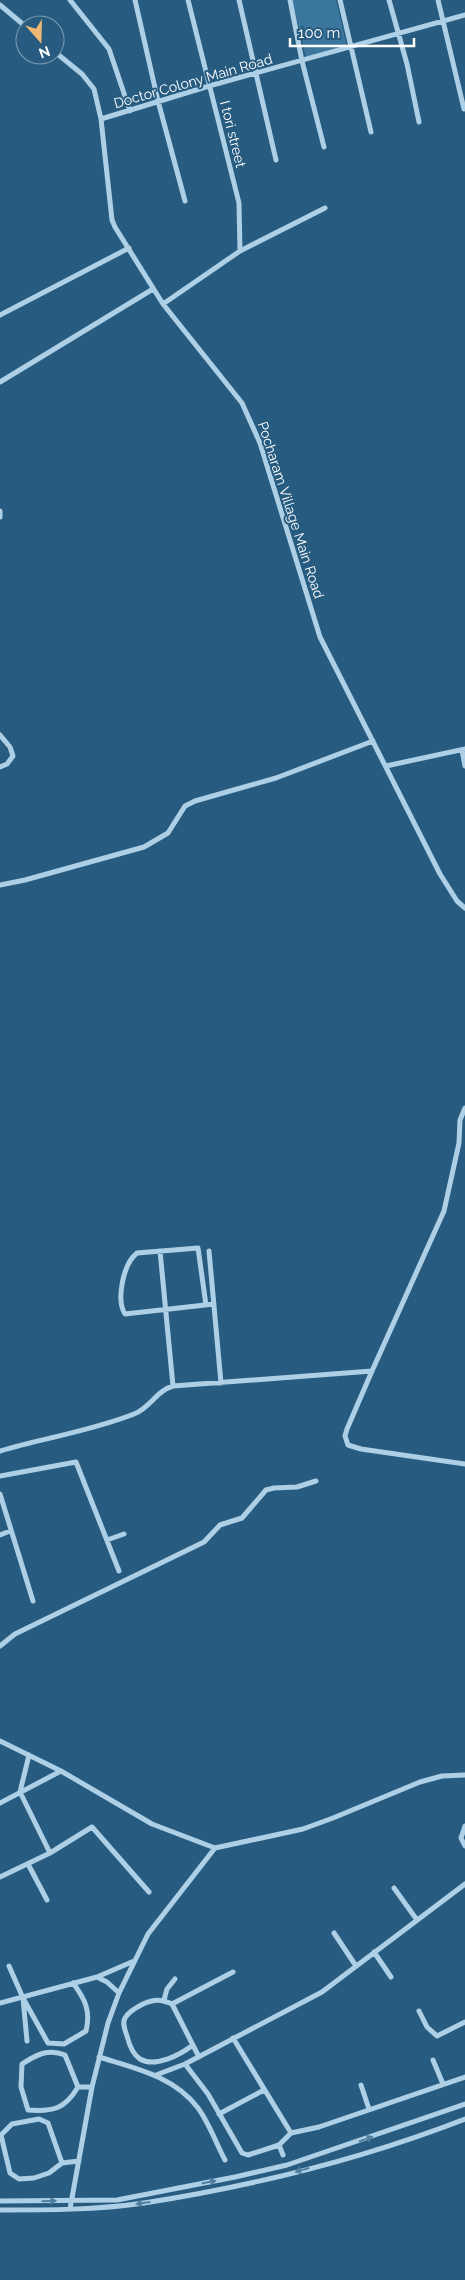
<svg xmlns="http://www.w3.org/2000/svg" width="465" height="2280" viewBox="0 0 465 2280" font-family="Raleway,sans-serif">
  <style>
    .green { fill: #3b769d }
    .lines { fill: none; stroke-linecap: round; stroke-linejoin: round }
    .minor { stroke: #aed0e6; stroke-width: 5 }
    .oneway { fill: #507f9f }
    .labels { text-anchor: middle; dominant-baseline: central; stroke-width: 4; stroke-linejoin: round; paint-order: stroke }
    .street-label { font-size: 14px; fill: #fff; stroke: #275c80 }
  </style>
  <rect width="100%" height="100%" fill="#275c80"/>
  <path class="green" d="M292,0H336L347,46L306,57Z"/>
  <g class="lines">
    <path class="minor" d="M70,0L109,49L130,111
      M135,0L158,101L185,201
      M188,0L239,203L240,251
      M239,0L276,160
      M290,0L302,61L324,147
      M340,0L371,132
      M389,0L407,64L419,122
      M438,0L464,109
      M0,5L25,26
      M55,52L82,74L94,89L101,119L112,220L115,227L163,304L242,403L260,443L320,637L440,874L457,901L465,908
      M101,119L209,86L465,15
      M163,304L240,251L325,208
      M0,315L129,248
      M0,382L153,289
      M0,511V517
      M0,735L10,747L13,756L7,764L0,767
      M462,750L465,766
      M386,766L465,749
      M0,885L25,880L144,847L168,833L185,806L195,801L276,778L373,741
      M160,1251L173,1386
      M209,1251L221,1383
      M206,1305L198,1248L137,1253C123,1264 116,1300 125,1314L214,1304
      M372,1371L347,1429L345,1436L348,1445L361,1449L465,1464
      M0,1451C44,1438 91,1431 134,1414C150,1408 156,1391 173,1386L372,1371L444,1211L459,1143L460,1120L465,1108
      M0,1476L76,1462L119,1571
      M0,1494L33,1601
      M0,1535L10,1531
      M107,1540L124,1534
      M0,1646L15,1634L204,1542L220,1525L242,1518L266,1490L274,1488L297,1487L316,1481
      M0,1741L61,1771L152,1824L215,1848L303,1829L333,1818L420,1782L442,1776L465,1775
      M29,1755L20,1792L50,1853
      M0,1803L61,1771
      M465,1826L461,1838L465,1846
      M28,1864L47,1900
      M0,1877L50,1853L92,1827L149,1892
      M394,1888L417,1920
      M334,1933L356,1966
      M374,1952L391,1977
      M9,1966L23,1998L27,2041
      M97,1977L134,1961
      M23,1998L48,2043L64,2044L86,2031C91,2011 85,1999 73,1983
      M164,2000L167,1989L175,1979
      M0,2003L97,1977L107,1982L119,1993
      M172,2004L233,1972
      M419,2011L427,2027L437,2036L465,2022
      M233,2038L291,2133
      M193,2045C180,2055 155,2068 140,2059C132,2054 129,2044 127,2036C125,2030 122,2023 125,2018C129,2011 137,2007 143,2004C154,1999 161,1999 172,2004L199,2057
      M99,2057C134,2068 174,2076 198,2108C209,2123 216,2143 225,2160
      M433,2060L443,2084
      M185,2064L208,2094L242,2153L248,2155L279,2145
      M156,2075L185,2064L322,1992L465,1884
      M361,2085L369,2109
      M78,2087L65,2055C48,2048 36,2055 22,2064L21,2087L28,2110C53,2112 65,2109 78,2087H92
      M219,2114L264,2090
      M283,2155L279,2145L291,2133L319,2127L465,2077
      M62,2163L48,2123L39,2119L12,2124L1,2135L10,2173L19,2179L34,2178L49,2173L62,2163L79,2161
      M0,2201L117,2200L235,2177L287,2165L465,2104
      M70,2209L92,2087L108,2023L119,1993L148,1934L215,1848
      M0,2210C48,2210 96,2210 144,2203C253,2186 362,2159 465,2119"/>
  </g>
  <defs><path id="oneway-solid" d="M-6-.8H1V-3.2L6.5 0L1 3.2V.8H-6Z" transform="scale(1.25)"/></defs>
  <g class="oneway">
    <use href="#oneway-solid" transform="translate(366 2139) rotate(-19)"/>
    <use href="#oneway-solid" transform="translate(302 2170) rotate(164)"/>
    <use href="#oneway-solid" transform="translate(209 2182) rotate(-11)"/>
    <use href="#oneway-solid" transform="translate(49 2201) rotate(-1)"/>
    <use href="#oneway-solid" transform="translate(143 2203) rotate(172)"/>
  </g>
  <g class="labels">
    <g class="street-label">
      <text transform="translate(193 81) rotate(-16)">Doctor Colony Main Road</text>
      <text transform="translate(233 134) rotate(76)">I tori street</text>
      <text transform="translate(291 510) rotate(72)">Pocharam Village Main Road</text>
    </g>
  </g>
  <g transform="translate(40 40) rotate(160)"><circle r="24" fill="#275c80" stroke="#7d9db3"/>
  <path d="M0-4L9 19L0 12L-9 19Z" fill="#eeb773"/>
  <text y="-8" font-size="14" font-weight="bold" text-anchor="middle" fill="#ffffff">N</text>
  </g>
  <path d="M290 38v8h124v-8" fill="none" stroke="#ffffff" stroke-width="2.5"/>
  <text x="298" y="38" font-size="15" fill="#ffffff" stroke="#275c80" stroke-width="4" paint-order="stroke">100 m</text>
</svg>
